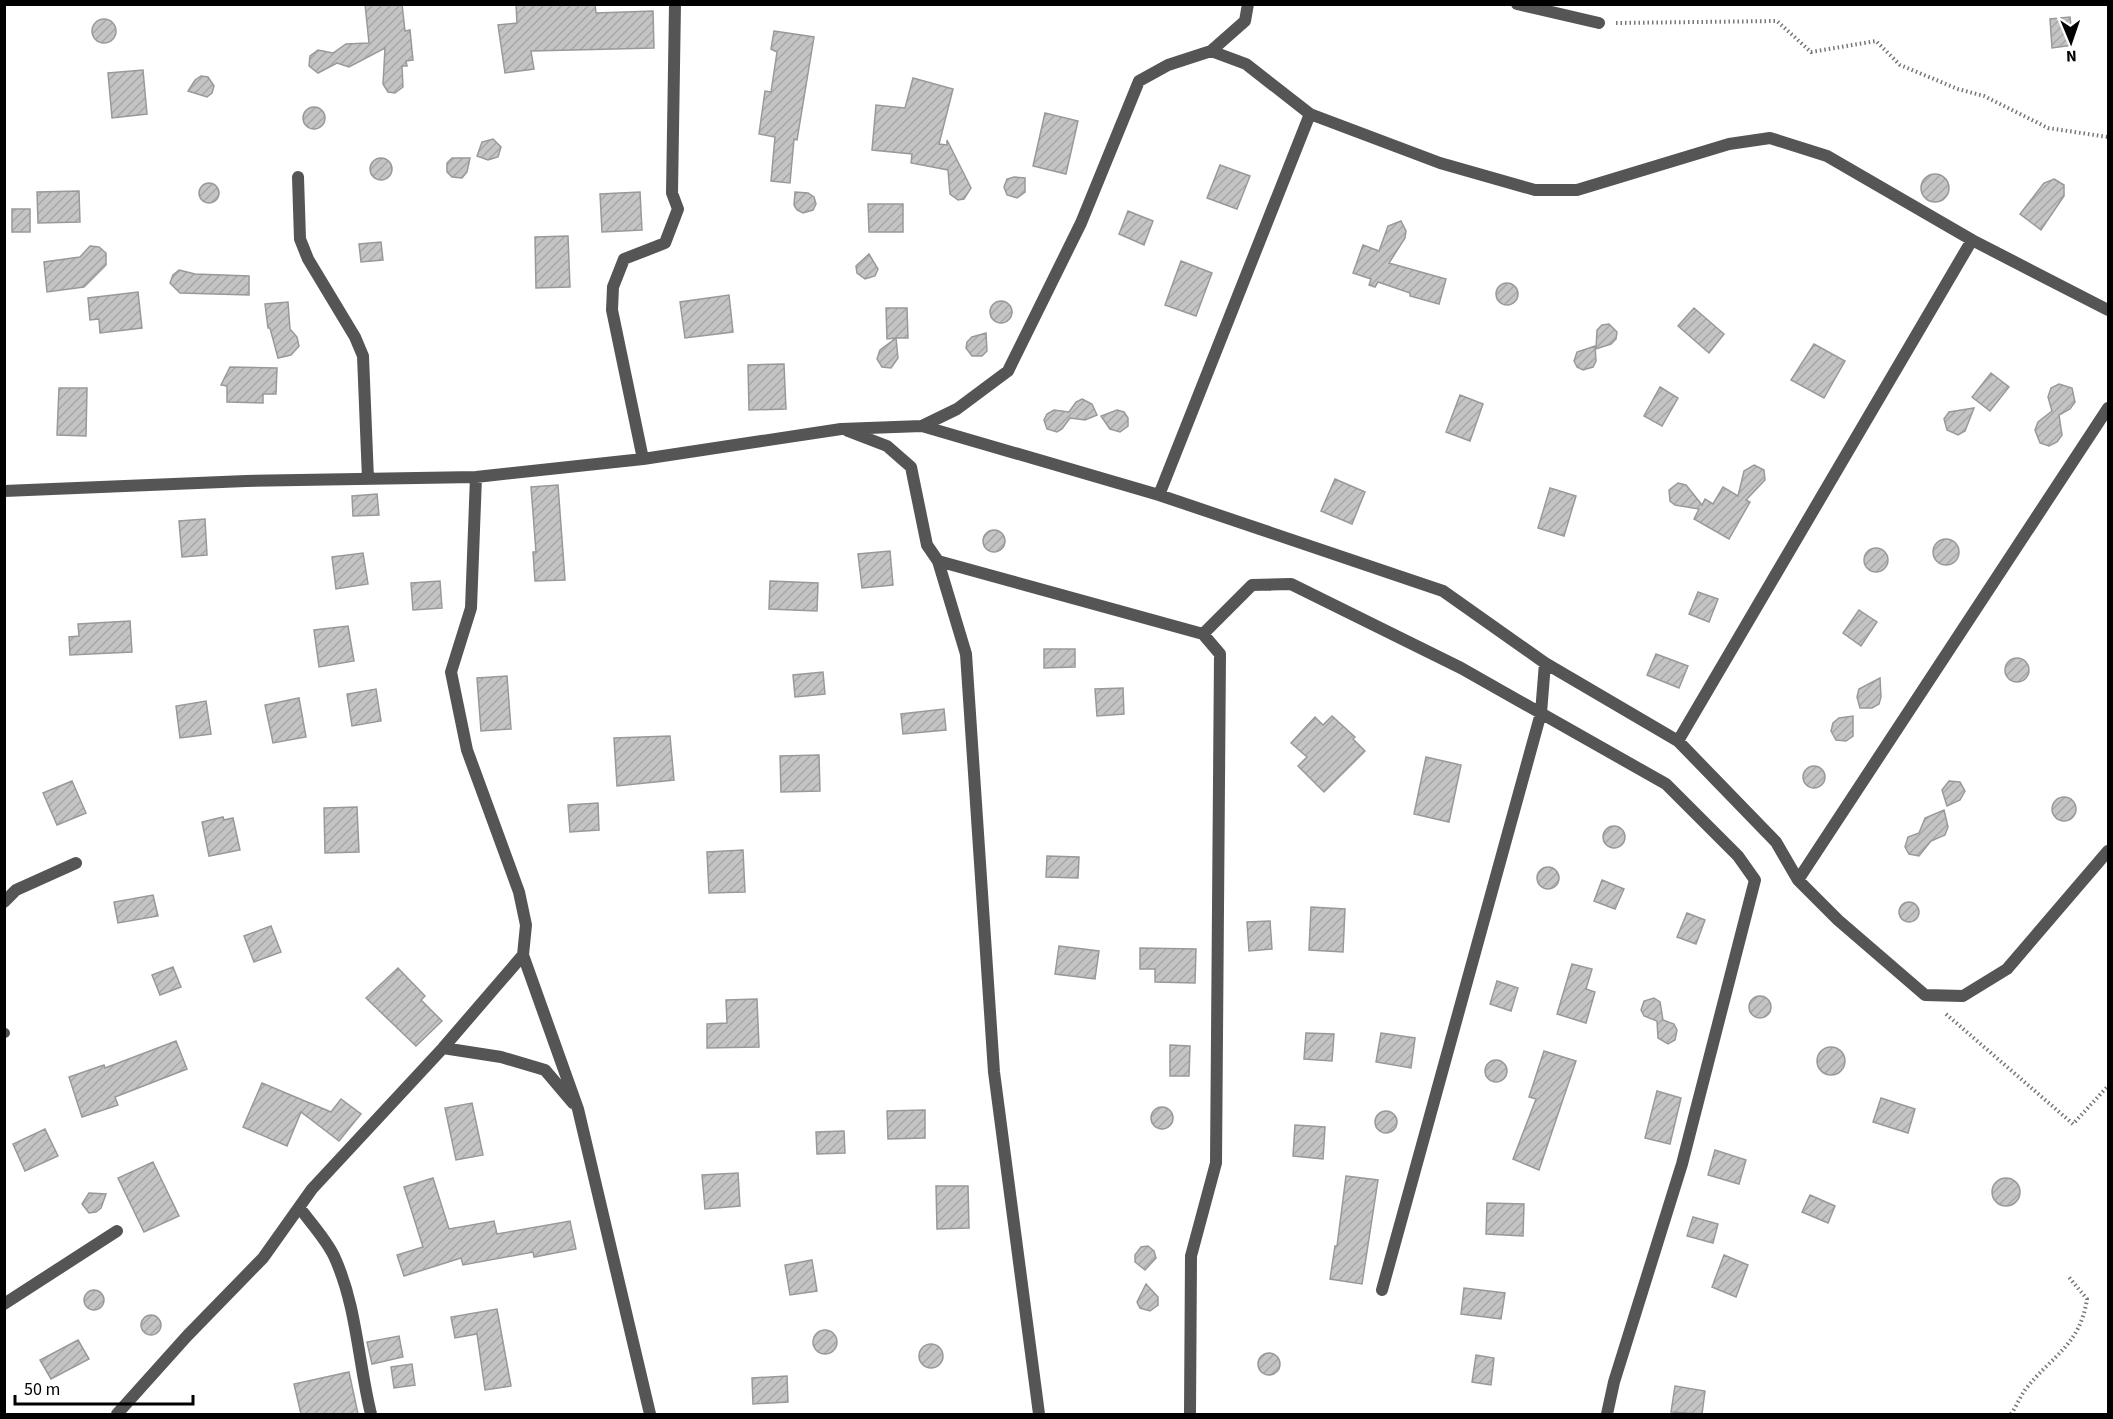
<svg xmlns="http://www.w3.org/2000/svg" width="2113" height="1419" viewBox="0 0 2113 1419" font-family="'Source Sans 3',sans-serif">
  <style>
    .building { fill: url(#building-hatch); stroke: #999; stroke-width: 1.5 }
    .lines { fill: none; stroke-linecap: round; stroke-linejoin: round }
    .path { stroke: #777; stroke-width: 4; stroke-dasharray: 1.5 3; stroke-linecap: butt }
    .service { stroke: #555; stroke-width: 10 }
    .minor { stroke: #555; stroke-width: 12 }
  </style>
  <defs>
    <pattern id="building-hatch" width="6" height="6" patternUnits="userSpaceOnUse" patternTransform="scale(1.5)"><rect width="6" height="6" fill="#c4c4c4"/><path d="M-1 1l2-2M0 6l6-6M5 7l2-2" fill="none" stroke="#a7a7a7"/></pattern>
  </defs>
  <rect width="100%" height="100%" fill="#fff"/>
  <path class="building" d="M365,4H402L405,31L410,30L413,60L406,61L407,66H402L403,87L395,93L388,92L383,84L385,48L349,67L337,63L318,73L309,66L310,56L318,50L333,53L346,44L369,43Z
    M516,4H595L596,13L653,11L654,48L531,51L534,69L505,73L498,25L517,23Z
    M2070,17L2073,45L2052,48L2050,19Z
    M92 31a12 12 0 1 1 24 0a12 12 0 1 1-24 0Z
    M774,31L814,37L797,140L794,139L790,183L771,181L775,137L759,134L765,91L771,92L777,52L771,49Z
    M143,70L147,114L112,118L108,73Z
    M201,76L208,77L214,86L212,93L207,97L188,91L195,80Z
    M913,78L953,89L939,144L947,145V140L971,188L964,199L958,200L950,194L948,170L911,163L912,154L872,150L876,105L905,108Z
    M303 118a11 11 0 1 1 22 0a11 11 0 1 1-22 0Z
    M1045,113L1078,121L1066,174L1033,166Z
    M493,139L501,147L498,157L488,160L477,156L482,142Z
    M452,158H470L467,172L462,178L452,177L447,172V163Z
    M370 169a11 11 0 1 1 22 0a11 11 0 1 1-22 0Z
    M1220,165L1250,176L1237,209L1207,198Z
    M1921 188a14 14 0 1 1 28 0a14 14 0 1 1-28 0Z
    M1014,177L1025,178V192L1017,198L1007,195L1004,187L1007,179Z
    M2054,179L2064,185V196L2041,230L2020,214L2044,183Z
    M199 193a10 10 0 1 1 20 0a10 10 0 1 1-20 0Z
    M79,191L80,222L38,223L37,192Z
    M640,192L642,230L602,232L600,194Z
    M795,192L808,193L814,197L816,204L813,210L803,213L797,210L794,205Z
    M868,204H903V232H869Z
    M12,209H30V232H12Z
    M1128,211L1153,221L1144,245L1119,234Z
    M1401,221L1406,231L1405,238L1389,263L1446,279L1439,304L1410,296V293L1378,282L1375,287L1369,285L1371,279L1353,273L1363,245L1379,251L1388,226Z
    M568,236L570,287L536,288L535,237Z
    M381,242L383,260L361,262L359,244Z
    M90,246L99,247L106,253V265L84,287L47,292L44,262L80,257Z
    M869,254L878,269L875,276L865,279L857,273L856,266Z
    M1181,261L1212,273L1196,316L1165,305Z
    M179,270L195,274L249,276V295L180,293L170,283L173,275Z
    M1496 294a11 11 0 1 1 22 0a11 11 0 1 1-22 0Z
    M138,292L142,328L100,333L99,319L90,320L88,298Z
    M729,295L733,332L685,338L680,302Z
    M990 312a11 11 0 1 1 22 0a11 11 0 1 1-22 0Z
    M288,302L290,329L297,337L299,346L291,355L278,358L270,328H268L265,304Z
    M886,308H907L908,338H896L898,358L891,368L882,367L877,359L880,350L896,338L887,339Z
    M1694,308L1724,334L1709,353L1678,326Z
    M1609,324L1617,332L1616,339L1611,344L1596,349L1597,330L1602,325Z
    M986,333L987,351L982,356H972L966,348L967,342L972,337Z
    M1814,344L1845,361L1824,398L1791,380Z
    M1595,346L1596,361L1593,367L1583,370L1577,367L1574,361L1577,352Z
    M784,364L786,409L749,410L748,365Z
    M230,367L277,368L276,394H263V403L227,402V386L221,385Z
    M1991,373L2009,387L1990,411L1972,397Z
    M2059,384L2072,388L2075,402L2070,409L2059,415L2062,435L2057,442L2049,446L2040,443L2035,430L2038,422L2052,411L2048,397L2051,388Z
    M1660,387L1678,398L1662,426L1644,416Z
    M59,388H87L86,436L57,435Z
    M1460,395L1483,404L1470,441L1446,432Z
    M1082,399L1092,404L1097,415L1085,420L1070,418L1062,429L1057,432L1047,429L1044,420L1047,414L1054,410L1069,412L1076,402Z
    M1974,408L1965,431L1958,435L1947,430L1944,419L1949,412Z
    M1117,410L1124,412L1128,418V426L1120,432L1110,429L1101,416Z
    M1754,465L1764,470L1765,480L1746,500L1750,502L1729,539L1694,519L1699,509L1675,505L1670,501L1669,490L1678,483L1686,485L1702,505L1705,499L1713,504L1723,487L1738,496L1744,471Z
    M1335,479L1365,492L1352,524L1321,511Z
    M558,485L565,580L535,581L533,552H536L531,487Z
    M1550,488L1576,496L1564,536L1538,528Z
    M377,494L379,515L353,516L352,496Z
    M205,519L207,555L182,557L179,521Z
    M983 541a11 11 0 1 1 22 0a11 11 0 1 1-22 0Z
    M1933 552a13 13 0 1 1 26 0a13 13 0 1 1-26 0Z
    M1864 560a12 12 0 1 1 24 0a12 12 0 1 1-24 0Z
    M890,551L893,585L862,588L858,554Z
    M363,553L368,584L336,589L332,557Z
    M440,581L442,608L413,610L411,583Z
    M770,581L818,583L817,611L769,609Z
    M1698,592L1718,599L1709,622L1689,614Z
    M1859,610L1877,622L1861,646L1843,633Z
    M130,621L132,652L70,655L69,637L79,636L78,624Z
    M348,626L354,661L319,667L314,630Z
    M1044,649H1075V667L1044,668Z
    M1656,654L1688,666L1679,688L1647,675Z
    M2005 670a12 12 0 1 1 24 0a12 12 0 1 1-24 0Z
    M823,672L825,694L795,697L793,675Z
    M507,676L511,729L481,731L477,678Z
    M1880,678L1881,697L1879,704L1872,708H1860L1857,697L1859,689Z
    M1123,688L1124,714L1097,716L1095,689Z
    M376,689L381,721L352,726L347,694Z
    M299,698L306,737L273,743L265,705Z
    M206,701L211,734L180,738L176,706Z
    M944,709L946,730L903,734L901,714Z
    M1332,716L1355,737L1353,739L1365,751L1324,792L1298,766L1307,757L1291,743L1315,717L1323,725Z
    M1853,716V736L1846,741L1836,740L1831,731L1833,723L1839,718Z
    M670,736L674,780L617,786L614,738Z
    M819,755L820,791L781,792L780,756Z
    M1426,757L1461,765L1449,822L1414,814Z
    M1803 777a11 11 0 1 1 22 0a11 11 0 1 1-22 0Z
    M72,781L86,813L57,825L43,793Z
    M1949,781L1960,782L1965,791L1960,800L1947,806L1942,790Z
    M2052 809a12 12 0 1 1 24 0a12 12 0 1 1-24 0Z
    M598,803L599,830L570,832L568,805Z
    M357,807L359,852L325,853L324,808Z
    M1944,810L1948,827L1945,835L1931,841L1919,856L1909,854L1905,847L1908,837L1919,833L1925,818Z
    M223,817L224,820L233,818L240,850L209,856L202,822Z
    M1603 837a11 11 0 1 1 22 0a11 11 0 1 1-22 0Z
    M743,850L745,892L709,893L707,852Z
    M1047,856L1079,857L1078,878L1046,877Z
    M1537 878a11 11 0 1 1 22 0a11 11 0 1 1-22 0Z
    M1602,880L1624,889L1615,909L1594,901Z
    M153,895L158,916L118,923L114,902Z
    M1899 912a10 10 0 1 1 20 0a10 10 0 1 1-20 0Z
    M1311,907L1345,909L1343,952L1309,950Z
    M1687,913L1705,920L1696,944L1677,937Z
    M1270,921L1272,949L1249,951L1247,922Z
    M271,926L281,952L254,962L244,936Z
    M1059,946L1099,951L1095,979L1055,974Z
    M1140,948L1196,949L1195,983L1155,982V969H1140Z
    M1572,964L1592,969L1586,989L1595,992L1586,1023L1557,1014Z
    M173,967L181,987L160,995L152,975Z
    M398,968L425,996L421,1000L442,1021L416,1046L366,998Z
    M1497,981L1518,988L1511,1011L1490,1004Z
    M1749 1007a11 11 0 1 1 22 0a11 11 0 1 1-22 0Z
    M1654,998L1660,1002L1663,1020L1674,1024L1677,1030L1675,1040L1668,1044L1658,1038L1657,1021L1644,1016L1641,1010L1644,1001Z
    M757,999L759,1047L707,1048V1024L727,1023L726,1000Z
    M1306,1033L1334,1034L1332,1061L1304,1059Z
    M1381,1033L1415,1038L1411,1068L1376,1062Z
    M176,1041L187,1069L115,1097L118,1105L82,1117L69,1077L104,1065L105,1068Z
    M1170,1045L1190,1046L1189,1076H1170Z
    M1817 1061a14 14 0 1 1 28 0a14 14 0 1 1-28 0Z
    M1544,1051L1576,1061L1539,1170L1513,1159L1536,1099L1529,1097Z
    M1485 1071a11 11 0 1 1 22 0a11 11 0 1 1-22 0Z
    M262,1083L331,1112L341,1099L361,1114L339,1141L301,1112L287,1146L243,1127Z
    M1657,1091L1681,1098L1670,1144L1645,1138Z
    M1881,1098L1915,1109L1908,1133L1873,1122Z
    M472,1103L483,1155L456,1160L445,1108Z
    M1151 1118a11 11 0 1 1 22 0a11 11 0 1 1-22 0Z
    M925,1110V1138L888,1139L887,1111Z
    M1375 1122a11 11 0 1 1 22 0a11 11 0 1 1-22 0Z
    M1295,1125L1325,1127L1323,1159L1293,1156Z
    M45,1129L58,1156L25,1171L13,1144Z
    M844,1131L845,1153L817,1154L816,1132Z
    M1715,1150L1746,1160L1739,1184L1708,1175Z
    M153,1162L179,1216L144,1232L118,1178Z
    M738,1173L740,1206L705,1209L702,1175Z
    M1346,1176L1378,1180L1362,1284L1330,1279L1335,1246H1337Z
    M433,1178L449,1229L494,1221L497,1234L570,1221L576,1249L534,1257L533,1252L463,1265L461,1258L404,1276L397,1255L423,1247L404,1187Z
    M1992 1192a14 14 0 1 1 28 0a14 14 0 1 1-28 0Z
    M936,1186H968L969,1228L937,1229Z
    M89,1193L106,1194L101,1208L96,1212L89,1213L82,1204Z
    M1810,1195L1835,1206L1828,1223L1802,1212Z
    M1487,1203L1524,1204L1523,1236L1486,1234Z
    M1693,1217L1718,1224L1713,1243L1687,1236Z
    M1148,1246L1154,1251L1156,1258L1145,1270L1135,1262V1255L1141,1247Z
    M1724,1255L1748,1265L1736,1297L1712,1287Z
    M812,1260L817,1291L790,1295L785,1265Z
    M1146,1284L1158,1297V1305L1150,1311L1140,1308L1137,1302Z
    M1464,1288L1505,1293L1501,1319L1461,1314Z
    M84 1300a10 10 0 1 1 20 0a10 10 0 1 1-20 0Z
    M497,1309L511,1386L485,1390L477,1334L455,1338L451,1317Z
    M141 1325a10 10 0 1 1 20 0a10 10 0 1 1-20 0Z
    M813 1342a12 12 0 1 1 24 0a12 12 0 1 1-24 0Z
    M399,1336L403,1357L372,1364L367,1342Z
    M78,1340L89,1359L51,1379L40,1360Z
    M919 1356a12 12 0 1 1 24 0a12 12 0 1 1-24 0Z
    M1258 1364a11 11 0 1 1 22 0a11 11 0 1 1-22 0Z
    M1476,1355L1494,1358L1491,1385L1472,1382Z
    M412,1364L415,1385L394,1388L391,1367Z
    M349,1372L358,1414H301L294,1384Z
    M787,1376L788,1402L753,1404L752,1378Z
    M1675,1386L1705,1391L1702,1414L1671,1412Z"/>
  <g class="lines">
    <path class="path" d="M1616,23L1777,21L1811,52L1876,41L1900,65L1958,89L1984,96L2048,128L2108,137
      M1946,1014L2073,1124L2108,1086
      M2011,1414C2016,1407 2020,1397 2025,1390C2051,1356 2080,1346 2087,1299L2068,1276"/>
    <path class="service" d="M4,1033H5"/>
    <path class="minor" d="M1517,4L1599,23
      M1211,51L1245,21L1248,4
      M298,177L300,239L308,259L355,337L363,356L368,479
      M922,426L957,409L1008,371L1081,223L1139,81L1168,65L1211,51L1246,64L1310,114L1440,163L1535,190H1577L1729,144L1770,138L1827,156L1972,240L2108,310
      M848,431L887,446L911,467L927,545L938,561L966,654L994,1072L1039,1414
      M643,459L612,310L613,287L624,259L665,243L678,209L672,193L675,4
      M4,491L246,481L476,477L643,459L841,429L922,426L1159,495L1443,591L1545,663L1678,741L1776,842L1798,880L1838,920L1925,995L1963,996L2007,969L2108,851
      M1159,495L1310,114
      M938,561L1203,634L1220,654L1216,1163L1191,1256L1190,1414
      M1203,634L1252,585L1291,584L1461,668L1666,784L1738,856L1755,880L1682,1164L1614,1382L1607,1414
      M1678,741L1972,240
      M1798,880L2108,408
      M4,902L16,890L76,863
      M523,955L578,1109L650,1414
      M443,1048L501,1057L545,1070L573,1103
      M299,1207C310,1222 326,1239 334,1256C357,1306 358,1362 371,1414
      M1382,1290L1541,713L1545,663
      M4,1304L117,1231
      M117,1414L187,1336L263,1258L312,1189L443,1048L523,955L526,925L519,892L467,750L451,672L471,608L476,477"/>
  </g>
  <rect width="2113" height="1419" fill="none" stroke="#000000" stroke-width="12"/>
  <g transform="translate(2071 42) rotate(178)" stroke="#ffffff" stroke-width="4.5" paint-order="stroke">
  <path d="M0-4.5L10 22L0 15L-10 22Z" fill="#000000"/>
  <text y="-9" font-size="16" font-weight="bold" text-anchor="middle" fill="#000000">N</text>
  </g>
  <path d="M15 1395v9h178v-9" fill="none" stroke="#000000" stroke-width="3"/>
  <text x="24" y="1395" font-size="18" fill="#000000" stroke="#ffffff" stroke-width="4.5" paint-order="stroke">50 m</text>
</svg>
